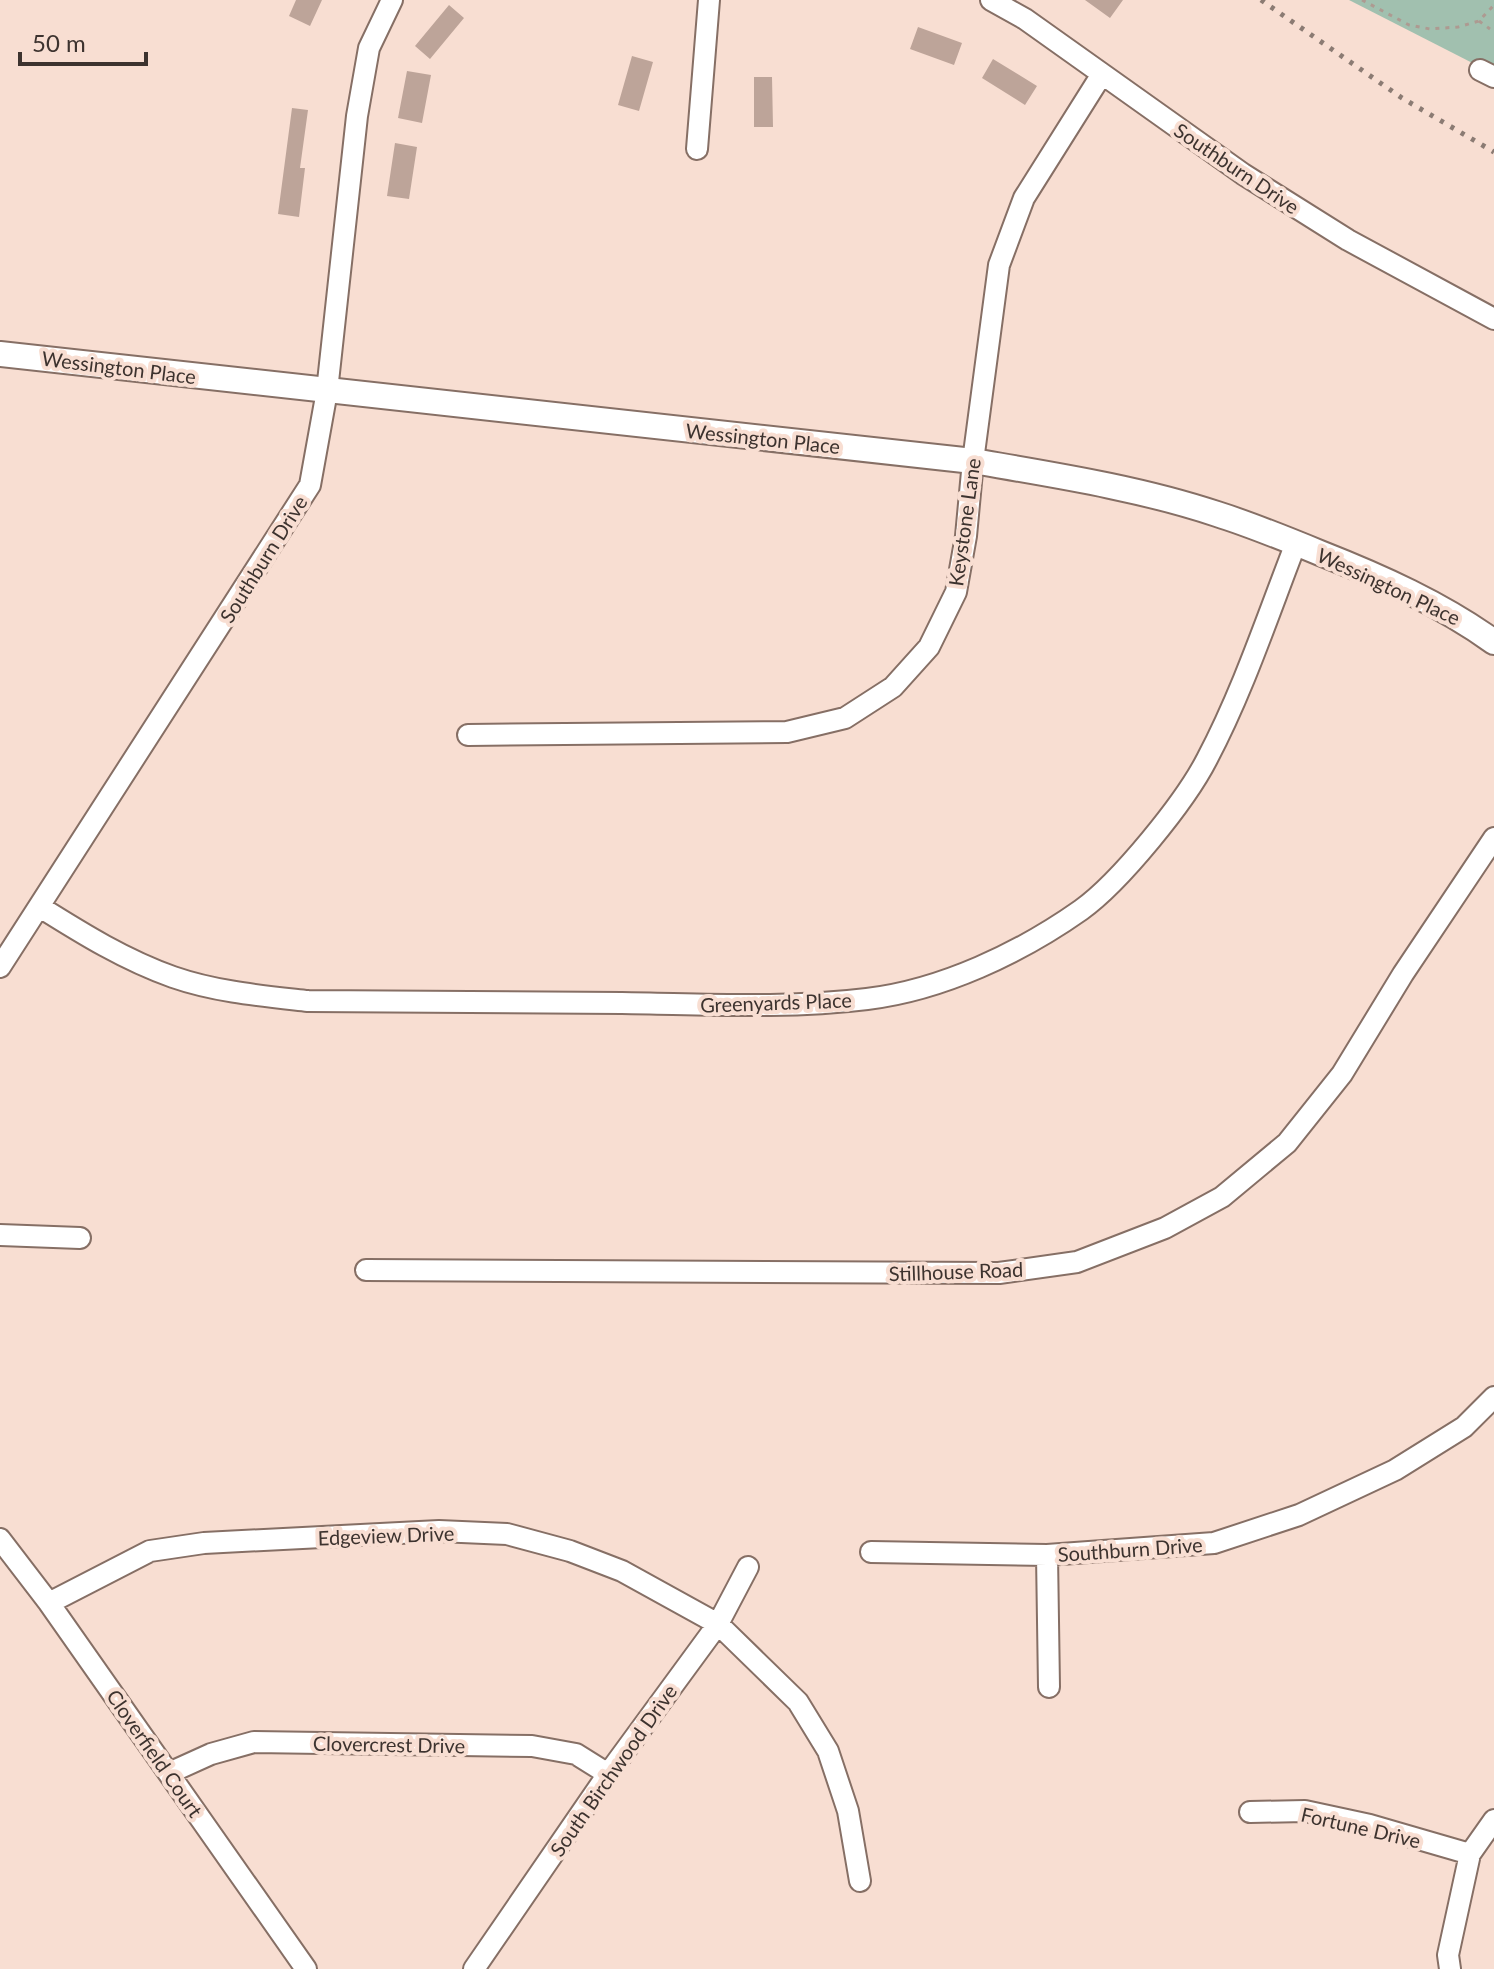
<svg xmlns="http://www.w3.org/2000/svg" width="1494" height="1969" viewBox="0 0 1494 1969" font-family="Lato,sans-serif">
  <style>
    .green { fill: #a1c0af }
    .building { fill: #bda499 }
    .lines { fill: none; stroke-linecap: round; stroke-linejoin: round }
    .minor-casing { stroke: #866f65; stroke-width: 24 }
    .tertiary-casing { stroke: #866f65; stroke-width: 28 }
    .path { stroke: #ad9a91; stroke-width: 3; stroke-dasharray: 4 6; stroke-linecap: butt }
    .minor { stroke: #fff; stroke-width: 20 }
    .tertiary { stroke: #fff; stroke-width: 24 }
    .rail { stroke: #8b7b73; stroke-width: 5; stroke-dasharray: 4 8; stroke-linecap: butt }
    .labels { text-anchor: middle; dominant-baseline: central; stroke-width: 8; stroke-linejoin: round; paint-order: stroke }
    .street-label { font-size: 20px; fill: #3d332f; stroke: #f8ded2 }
  </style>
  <rect width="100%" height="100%" fill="#f8ded2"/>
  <path class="green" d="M1349,0H1494V74Z"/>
  <path class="building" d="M296,0H322L310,26L289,16Z
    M1085,0H1123L1110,18Z
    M449,5L464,18L430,59L415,46Z
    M918,27L962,43L954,65L910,49Z
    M632,56L653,62L639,111L618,105Z
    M993,59L1037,86L1025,105L982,78Z
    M407,71L431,75L422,123L398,118Z
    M754,77H772L773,127H754Z
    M292,108L308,110L300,168H305L299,217L278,214Z
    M395,143L417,147L409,199L387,196Z"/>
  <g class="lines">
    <defs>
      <path id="minor" d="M991,0L1025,19L1243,174L1348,240L1494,319
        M1480,70L1494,77
        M697,149L709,0
        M468,735L787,732L845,718L893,687L929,647L956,592L966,536L973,461L999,265L1024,198L1102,74
        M40,907C83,934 125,960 173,977C216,992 263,996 308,1001C412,1002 517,1002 622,1003C703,1004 786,1009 867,999C942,990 1020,953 1081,910C1120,882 1185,802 1207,759C1243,691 1268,615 1296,543
        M0,967L310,485L327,391L357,116L369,48L392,0
        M0,1235L80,1238
        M366,1270L999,1273L1077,1262L1165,1228L1222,1197L1287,1143L1342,1074L1403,974L1494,838
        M0,1539L49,1603L306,1969
        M871,1552L1047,1555L1214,1543L1299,1515L1395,1470L1464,1427L1494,1397
        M1047,1555L1049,1687
        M49,1603L150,1551L204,1543L439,1531L507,1534L570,1551L622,1571L718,1624L798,1702L828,1751L848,1811L860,1881
        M169,1773L211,1754L254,1742L532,1746L576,1754L608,1774
        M1250,1812L1305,1811L1370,1825L1470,1854
        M474,1969L608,1774L718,1624L748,1567
        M1450,1969L1448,1955L1470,1854L1494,1820"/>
      <path id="tertiary" d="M0,354L973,461C1054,475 1139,488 1217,514C1252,525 1286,539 1320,553C1381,577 1441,604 1494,642"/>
    </defs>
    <use href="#minor" class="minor-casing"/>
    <use href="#tertiary" class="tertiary-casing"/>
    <path class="path" d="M1362,0L1409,25L1430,29L1458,27L1479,21L1493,6
      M1479,21L1490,29"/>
    <use href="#minor" class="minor"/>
    <use href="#tertiary" class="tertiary"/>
    <path class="rail" d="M1261,0L1402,98L1494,152"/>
  </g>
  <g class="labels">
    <g class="street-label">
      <text transform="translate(1237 168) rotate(34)">Southburn Drive</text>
      <text transform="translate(119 367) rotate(7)">Wessington Place</text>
      <text transform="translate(763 438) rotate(6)">Wessington Place</text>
      <text transform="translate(964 522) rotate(-82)">Keystone Lane</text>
      <text transform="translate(263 559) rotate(-58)">Southburn Drive</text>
      <text transform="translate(1389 586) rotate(25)">Wessington Place</text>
      <text transform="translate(776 1002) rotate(-2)">Greenyards Place</text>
      <text transform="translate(956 1271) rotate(-2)">Stillhouse Road</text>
      <text transform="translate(386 1535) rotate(-2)">Edgeview Drive</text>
      <text transform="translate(1130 1549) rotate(-4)">Southburn Drive</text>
      <text transform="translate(389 1744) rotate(1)">Clovercrest Drive</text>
      <text transform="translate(155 1753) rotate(55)">Cloverfield Court</text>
      <text transform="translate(613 1770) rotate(-55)">South Birchwood Drive</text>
      <text transform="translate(1361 1827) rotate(13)">Fortune Drive</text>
    </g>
  </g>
  <path d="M20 52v12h126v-12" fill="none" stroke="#3d332f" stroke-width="4"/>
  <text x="32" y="52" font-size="24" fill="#3d332f" stroke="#f8ded2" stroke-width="6" paint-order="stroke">50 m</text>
</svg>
